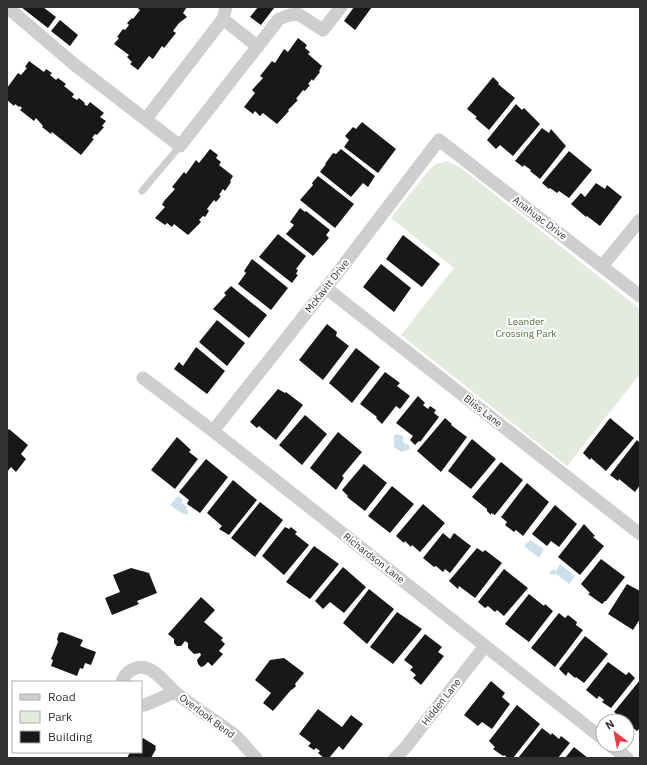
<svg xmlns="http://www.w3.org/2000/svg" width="647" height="765" viewBox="0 0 647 765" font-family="'IBM Plex Sans',sans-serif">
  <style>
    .green { fill: #e4eadd }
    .water { fill: #cedfec }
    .building { fill: #181818 }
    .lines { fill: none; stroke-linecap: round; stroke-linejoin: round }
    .lane { stroke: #cecece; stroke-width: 7 }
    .street { stroke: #cecece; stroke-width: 13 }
    .labels { text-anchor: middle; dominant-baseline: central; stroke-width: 4; stroke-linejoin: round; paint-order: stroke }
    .street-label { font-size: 10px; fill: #313131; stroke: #fff }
    .park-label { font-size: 10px; fill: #526c40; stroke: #fff }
  </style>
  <rect width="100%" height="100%" fill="#fff"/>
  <path class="green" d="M448,161L461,168L640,309V374L567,466L401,335L454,268L391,218L428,171L436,164Z"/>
  <path class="water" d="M398,434L403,436V442L405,444H408L409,445L410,449L401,452L394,447V435Z
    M178,496L183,500L181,502L187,507L186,509L189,512L186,515L184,513L183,514L170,505Z
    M530,540L544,549L539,558L524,546Z
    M560,564L575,576L569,584L556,574L553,575L549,573L553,569L556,571Z"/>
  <path class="building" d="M21,7H43L56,17L48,28Z
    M140,7H187L183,13L187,17L179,23L173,31L176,33L164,48L162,46L153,59L149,56L138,70L130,64L132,62L127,57L129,55L114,44L119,38L117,37L123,29L125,30L129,25L127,23L132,18L133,19L140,10L138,9Z
    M258,7H273L274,8L261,25L250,17Z
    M354,7H372L355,30L344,21Z
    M60,20L78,35L70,46L51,31Z
    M298,38L307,45L305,48L310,52L308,54L322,66L319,71L320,72L313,81L312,79L308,84L310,85L305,91L303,90L296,99L298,100L288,110L289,111L277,124L263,113L260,116L255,111L253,114L244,107L255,93L252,90L263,78L260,76L272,61L275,63L284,49L288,52Z
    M29,61L44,72L46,69L52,73L50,75L56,80L58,78L66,84L64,86L74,94L72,97L77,100L79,98L85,103L84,104L87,106L90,102L104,113L100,117L106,121L102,126L104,127L97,135L95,134L92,138L94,139L81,155L52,132L51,134L42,127L43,126L36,118L34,121L20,110L22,108L20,106L19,107L15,104L14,106L7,100V88L18,73L21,75L27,68L25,67Z
    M493,77L499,83L498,84L515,98L489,130L475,118L477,117L467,109Z
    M516,104L522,110L524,108L540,124L513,156L500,145L496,149L487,140Z
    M362,122L396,149L378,173L344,147L349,140L345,136L353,127L356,129Z
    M542,128L549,133L551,129L566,146L540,179L530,171L531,170L524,165L523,167L515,161Z
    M210,149L218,155L216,158L221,162L219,165L233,176L230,181L231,182L225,191L223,189L219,195L221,196L216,202L214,200L207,209L209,211L205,217L203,216L199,220L201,222L188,235L174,224L172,227L167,223L165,225L155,218L165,207L162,205L164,201L175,189L172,187L184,172L186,174L196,160L199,163Z
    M341,149L375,176L368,187L363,183L351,197L320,172L326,164H325L333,153L336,154Z
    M569,151L592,170L569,198L559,191L557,193L550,188L549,189L542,183Z
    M318,176L354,204L335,228L300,200L313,185L312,183Z
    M596,183L605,189L607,185L622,197L600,226L587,216L586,217L571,204L581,193L585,197Z
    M300,208L305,212L306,211L330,230L326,235L329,238L313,256L286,234L294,225L290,222Z
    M278,234L306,256L296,269L298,270L296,274L298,275L292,283L259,257Z
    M403,235L440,264L422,287L386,259Z
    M252,259L288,288L271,310L238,284L246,273L244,271Z
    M381,264L411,288L394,312L363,287Z
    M231,286L267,315L249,338L213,309L226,295L224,293Z
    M217,320L245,343L227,366L199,342Z
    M327,324L337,332L336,336L349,346L323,380L299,360Z
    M196,347L225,371L207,394L174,369L179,362L183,366Z
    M356,348L380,367L352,403L329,383Z
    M385,372L400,383L397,386L410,396L400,409L396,406L382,424L376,418L377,417L360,404Z
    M278,389L285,393L286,392L303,405L276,440L259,426L257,428L250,422Z
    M418,396L425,403L423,405L428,409L430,406L436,410L434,413L439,417L420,442L419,441L415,445L410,440L413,436L396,423Z
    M305,415L327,434L302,465L279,445Z
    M445,418L452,424L451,425L467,437L441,472L417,451Z
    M610,418L634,438L606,471L591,458L590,460L583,453Z
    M9,429L28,445L21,454L26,459L16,472L11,467L7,472V431Z
    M338,432L362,452L342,476L344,478L336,490L310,468Z
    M177,437L191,450L189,452L198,459L175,489L151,470Z
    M472,439L496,459L471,489L448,471Z
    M637,440L640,443V485L635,492L619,479L618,481L610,475Z
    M206,459L228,477L200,513L187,504L189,500L179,492Z
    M501,462L523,480L495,515L491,513V515L487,511V509L472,497Z
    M364,464L387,483L365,511L347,497L348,496L342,490Z
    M233,480L257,500L229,535L219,529L222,526L207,513Z
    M527,483L549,502L523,536L516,530L514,532L505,525L507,522L501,517Z
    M392,486L414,504L390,533L368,516Z
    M260,502L283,520L255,557L231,538Z
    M423,504L445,523L420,552L412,545L411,547L405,541L404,543L396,536Z
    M555,505L577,524L559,547L551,541L547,546L532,534Z
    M584,524L595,536L593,537L604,546L580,575L558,557Z
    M285,527L289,529L291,527L297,532L295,534L309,545L284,575L262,556Z
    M443,533L450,539L454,533L471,546L450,573L445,569L443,572L436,566L434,567L423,558Z
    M314,546L339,564L310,599L286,582Z
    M477,548L483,552L485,550L502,563L475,598L459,586L458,589L449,581Z
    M601,559L625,577L606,601H605L602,604L588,594L590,593L581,584Z
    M343,567L366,587L344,613L330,602L323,609L315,601Z
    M131,568L149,573L157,593L137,601L139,604L112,615L105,598L120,592L113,575Z
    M504,569L528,588L504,616L497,610L495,612L488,606L485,608L478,602Z
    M627,584L640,591V619L633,630L608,614Z
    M369,589L394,609L367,644L343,623Z
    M529,594L544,606L545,604L553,611L529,642L505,624Z
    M201,597L215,610L204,622L223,638L221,640L225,644L219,651L223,654L212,666L208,662L204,666L201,667L198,664L197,660L201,655L200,653L194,654L188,648V643L185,641L181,646H177L174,643V639L168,634Z
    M397,612L422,629L393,664L370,647Z
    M559,613L565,618L568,615L577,622L576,625L583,630L555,667L531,648Z
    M62,632L83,640L80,646L96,652L91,665L85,663L83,669L80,668L77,676L51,666L53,660L51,659L58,642L57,639L59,633Z
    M425,634L442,647L438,652L444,656L421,685L413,678L416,675L410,670L413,667L404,660Z
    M585,636L608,654L584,683L576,677L575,678L568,672L566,676L559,669Z
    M284,658L304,673L295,684L296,686L293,689L291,690L273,711L263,703L271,693L255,680L270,660Z
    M608,662L626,675L629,672L635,678L611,708L602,702L604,700L599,696L597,699L586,690Z
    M640,680V728L637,731L627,723V721H625L614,712Z
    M491,681L505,693L502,697L510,704L492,729L482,722L478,726L464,715Z
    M517,705L540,724L513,758H508L504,755L503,756L493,749L495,747L489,741Z
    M318,709L342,727L351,715L363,724L343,750L339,746L329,758H324L318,753L320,751L316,748L314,750L308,746L311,743L299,734Z
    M542,728L551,735L552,733L559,739L561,736L570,743L558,758H518Z
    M143,738L156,746L155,748L156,749L151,758H127L130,752H141V741Z
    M574,747L588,758H565Z"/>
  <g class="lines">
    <path class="lane" d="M142,191L180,146"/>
    <path class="street" d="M7,7L75,65L180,146L279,19L290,15L298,14L323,30L341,7
      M223,19L226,7
      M146,119L223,19L258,47
      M602,266L640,220
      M326,288L640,534
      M143,378L213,431L603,739
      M213,431L326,288L439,140L640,296
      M122,682C125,672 136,665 146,668C157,671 166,684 175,692C193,707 214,719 232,733C241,740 248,750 256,758
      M141,705H145L175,692
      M610,745L627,758
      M395,758L405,748L485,646"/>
  </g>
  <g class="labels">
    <g class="street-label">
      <text transform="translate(540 218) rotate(37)">Anahuac Drive</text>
      <text transform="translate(327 286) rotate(-52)">McKavitt Drive</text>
      <text transform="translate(483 411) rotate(38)">Bliss Lane</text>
      <text transform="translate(374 558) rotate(38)">Richardson Lane</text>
      <text transform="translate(441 702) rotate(-52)">Hidden Lane</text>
      <text transform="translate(207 716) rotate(37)">Overlook Bend</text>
    </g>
    <g class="park-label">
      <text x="526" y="321">Leander<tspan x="526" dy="12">Crossing Park</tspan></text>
    </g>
  </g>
  <rect width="647" height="765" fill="none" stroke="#313131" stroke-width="16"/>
  <rect x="12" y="681" width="130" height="72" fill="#ffffff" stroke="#adadad"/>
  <rect x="20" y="694" width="20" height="6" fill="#cecece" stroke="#adadad"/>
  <text x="48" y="701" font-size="12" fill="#313131">Road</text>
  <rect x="20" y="711" width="20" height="12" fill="#e4eadd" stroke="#adadad"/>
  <text x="48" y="721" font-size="12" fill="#313131">Park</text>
  <rect x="20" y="731" width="20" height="12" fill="#181818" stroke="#adadad"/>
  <text x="48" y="741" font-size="12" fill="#313131">Building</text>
  <g transform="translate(615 733) rotate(328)"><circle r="19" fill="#ffffff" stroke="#adadad"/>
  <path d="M0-3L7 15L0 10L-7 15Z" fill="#de3e43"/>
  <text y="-6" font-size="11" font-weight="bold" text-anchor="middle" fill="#313131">N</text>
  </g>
</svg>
